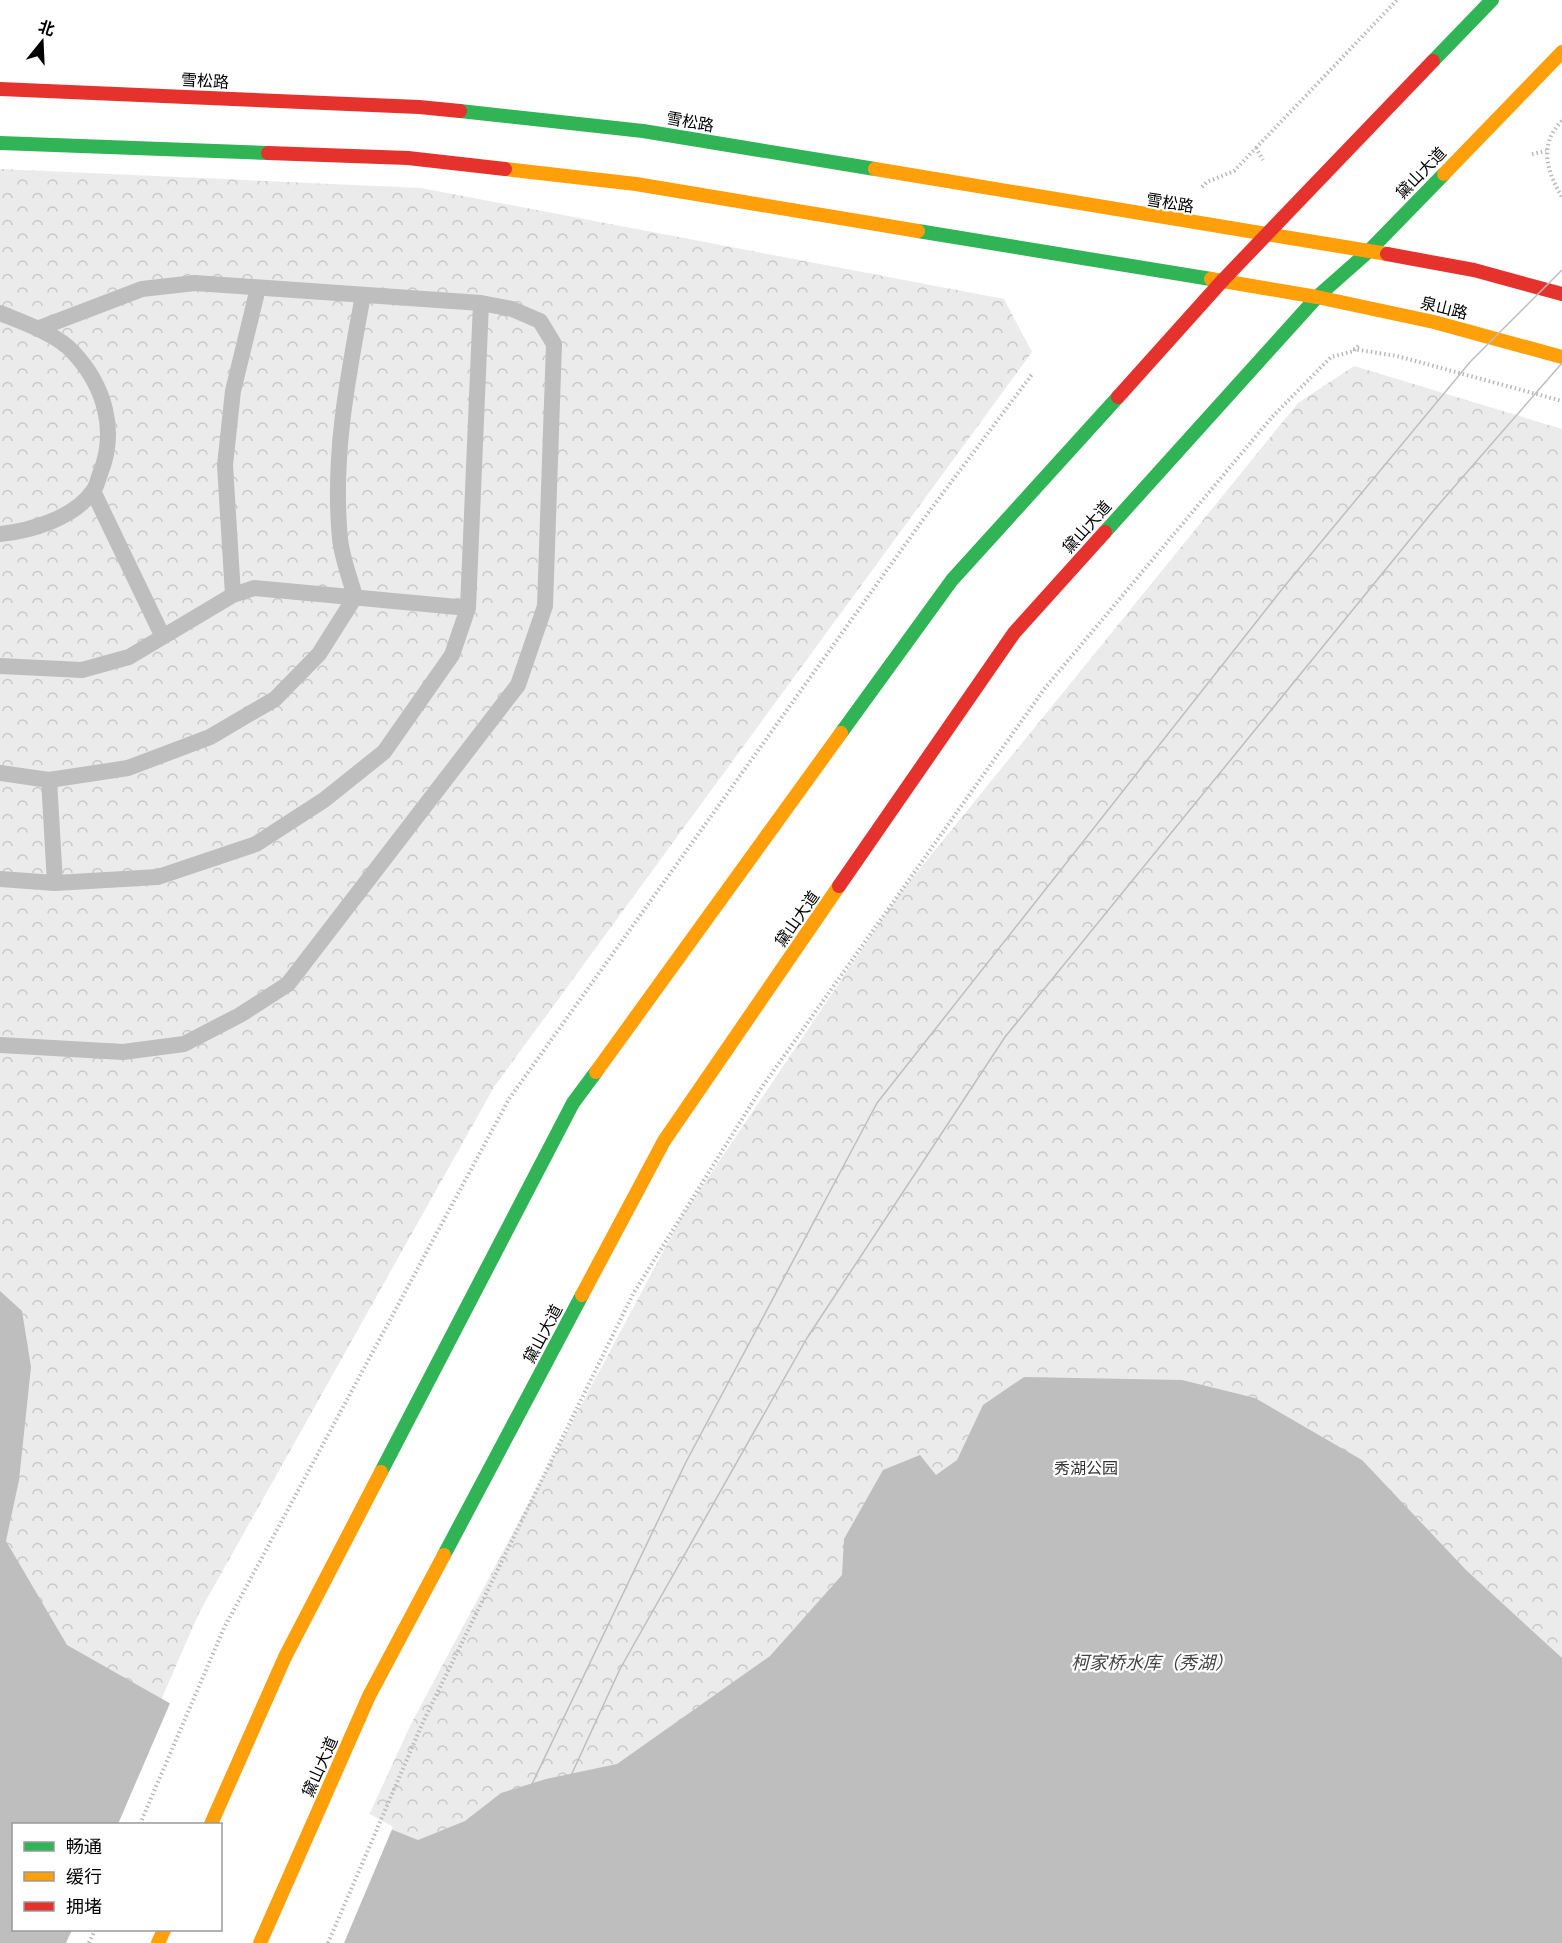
<svg xmlns="http://www.w3.org/2000/svg" width="1562" height="1943" viewBox="0 0 1562 1943" font-family="'Public Sans','Noto Sans SC',sans-serif">
  <style>
    .park { fill: url(#park-crowns) }
    .water { fill: #bebebe; fill-rule: evenodd }
    .pier { fill: #fff }
    .lines { fill: none; stroke-linecap: round; stroke-linejoin: round }
    .path { stroke: #b9b9b9; stroke-width: 4; stroke-dasharray: 1.5 3; stroke-linecap: butt }
    .lane { stroke: #bebebe; stroke-width: 16 }
    .fast { stroke: #30b455; stroke-width: 14 }
    .slow { stroke: #ff9f0a; stroke-width: 14 }
    .jam { stroke: #e5322d; stroke-width: 14 }
    .tram { stroke: #bebebe; stroke-width: 1.5 }
    .labels { text-anchor: middle; dominant-baseline: central; stroke-width: 4.5; stroke-linejoin: round; paint-order: stroke }
    .street-label { font-size: 16px; fill: #000; stroke: #fff }
    .park-label { font-size: 16px; fill: #323232; stroke: #fff }
    .water-label { font-size: 18px; font-style: italic; fill: #434343; stroke: #fff }
  </style>
  <defs>
    <pattern id="park-crowns" width="20" height="18" patternUnits="userSpaceOnUse" patternTransform="scale(1.5)"><rect width="20" height="18" fill="#ebebeb"/><path d="M2 6a3 3 0 1 1 6 0M12 15a3 3 0 1 1 6 0" fill="none" stroke="#c8c8c8"/></pattern>
  </defs>
  <rect width="100%" height="100%" fill="#fff"/>
  <path class="park" d="M0,169L421,188L1004,299L1032,352L494,1087L199,1613L107,1824H14V1930L0,1943Z
    M1354,366L1562,429V1943H310L410,1726L681,1218L897,897L1298,403Z"/>
  <path class="water" d="M0,1291L22,1311L31,1367L19,1480L6,1541L67,1645L393,1830L418,1840L465,1821L501,1793L546,1779L617,1764L770,1656L842,1575L844,1539L883,1470L920,1455L936,1475L957,1460L983,1405L1024,1377L1182,1380L1255,1398L1362,1460L1466,1570L1562,1658V1943H0ZM14,1824H220V1930H14Z"/>
  <path class="pier" d="M171,1701L393,1827L344,1943H66L72,1930H220V1824H118Z"/>
  <g class="lines">
    <path class="path" d="M1562,121C1538,144 1547,172 1562,197
      M1256,148L1397,0
      M1532,154L1546,151
      M1202,187L1207,182L1234,171L1256,148L1263,160
      M1353,349L1397,356L1562,401
      M140,1824L224,1628L509,1099L922,521L1033,373
      M89,1943L95,1930
      M328,1943L423,1722L633,1294L762,1087L1045,688L1272,417L1331,357L1354,351L1360,344"/>
    <path class="lane" d="M0,313C22,322 57,334 73,352C104,385 118,430 100,474C98,479 97,486 93,491C74,518 31,531 0,534
      M93,491L162,635
      M233,595L225,465L233,391L258,288
      M0,666L82,670L129,657L233,595L254,588L468,608
      M0,773L49,780L128,768L210,737L275,699L319,654L355,597C350,578 342,558 340,539C332,456 348,376 363,295
      M49,780L55,883
      M0,879L55,883L158,877L256,844L324,800L384,752L452,655L468,608L481,303
      M0,1045L123,1052L184,1044L240,1015L288,984L518,685L545,606L554,344L540,321L512,309L481,303L195,283L142,289L37,329"/>
    <path class="fast" d="M1433,61L1492,0
      M460,111L643,131L875,169
      M0,143L268,153
      M918,231L1211,279
      M1105,532L1317,297L1369,251L1444,174
      M841,733L952,580L1118,397
      M381,1472L573,1103L596,1072
      M444,1555L582,1295"/>
    <path class="slow" d="M505,169L636,184L918,231
      M875,169L1387,254
      M1444,174L1562,52
      M1211,279L1317,297L1434,322L1562,357
      M596,1072L841,733
      M582,1295L664,1141L839,886
      M211,1824L285,1657L381,1472
      M158,1943L164,1930
      M260,1943L369,1696L444,1555"/>
    <path class="jam" d="M0,89L419,107L460,111
      M268,153L408,158L505,169
      M1387,254L1474,270L1562,294
      M1118,397L1223,280L1433,61
      M839,886L1014,633L1105,532"/>
    <path class="tram" d="M456,1943L686,1462L877,1103L1283,588L1470,362L1562,270
      M494,1943L620,1669L807,1338L1005,1037L1434,510L1562,363"/>
  </g>
  <g class="labels">
    <g class="street-label">
      <text transform="translate(205 81) rotate(3)">雪松路</text>
      <text transform="translate(690 122) rotate(10)">雪松路</text>
      <text transform="translate(1421 173) rotate(-46)">黛山大道</text>
      <text transform="translate(1170 203) rotate(9)">雪松路</text>
      <text transform="translate(1444 308) rotate(14)">泉山路</text>
      <text transform="translate(1087 527) rotate(-48)">黛山大道</text>
      <text transform="translate(797 919) rotate(-55)">黛山大道</text>
      <text transform="translate(543 1334) rotate(-62)">黛山大道</text>
      <text transform="translate(320 1767) rotate(-66)">黛山大道</text>
    </g>
    <g class="park-label">
      <text x="1086" y="1468">秀湖公园</text>
    </g>
    <g class="water-label">
      <text x="1152" y="1662">柯家桥水库（秀湖）</text>
    </g>
  </g>
  <rect x="12" y="1823" width="210" height="108" fill="#ffffff" stroke="#999999" stroke-width="1.5"/>
  <rect x="24" y="1842" width="30" height="9" fill="#30b455" stroke="#999999" stroke-width="1.5"/>
  <text x="66" y="1853" font-size="18" fill="#000000">畅通</text>
  <rect x="24" y="1872" width="30" height="9" fill="#ff9f0a" stroke="#999999" stroke-width="1.5"/>
  <text x="66" y="1883" font-size="18" fill="#000000">缓行</text>
  <rect x="24" y="1902" width="30" height="9" fill="#e5322d" stroke="#999999" stroke-width="1.5"/>
  <text x="66" y="1913" font-size="18" fill="#000000">拥堵</text>
  <g transform="translate(42 42) rotate(18)" stroke="#ffffff" stroke-width="4.5" paint-order="stroke">
  <path d="M0-4.5L10 22L0 15L-10 22Z" fill="#000000"/>
  <text y="-9" font-size="16" font-weight="bold" text-anchor="middle" fill="#000000">北</text>
  </g>
</svg>
